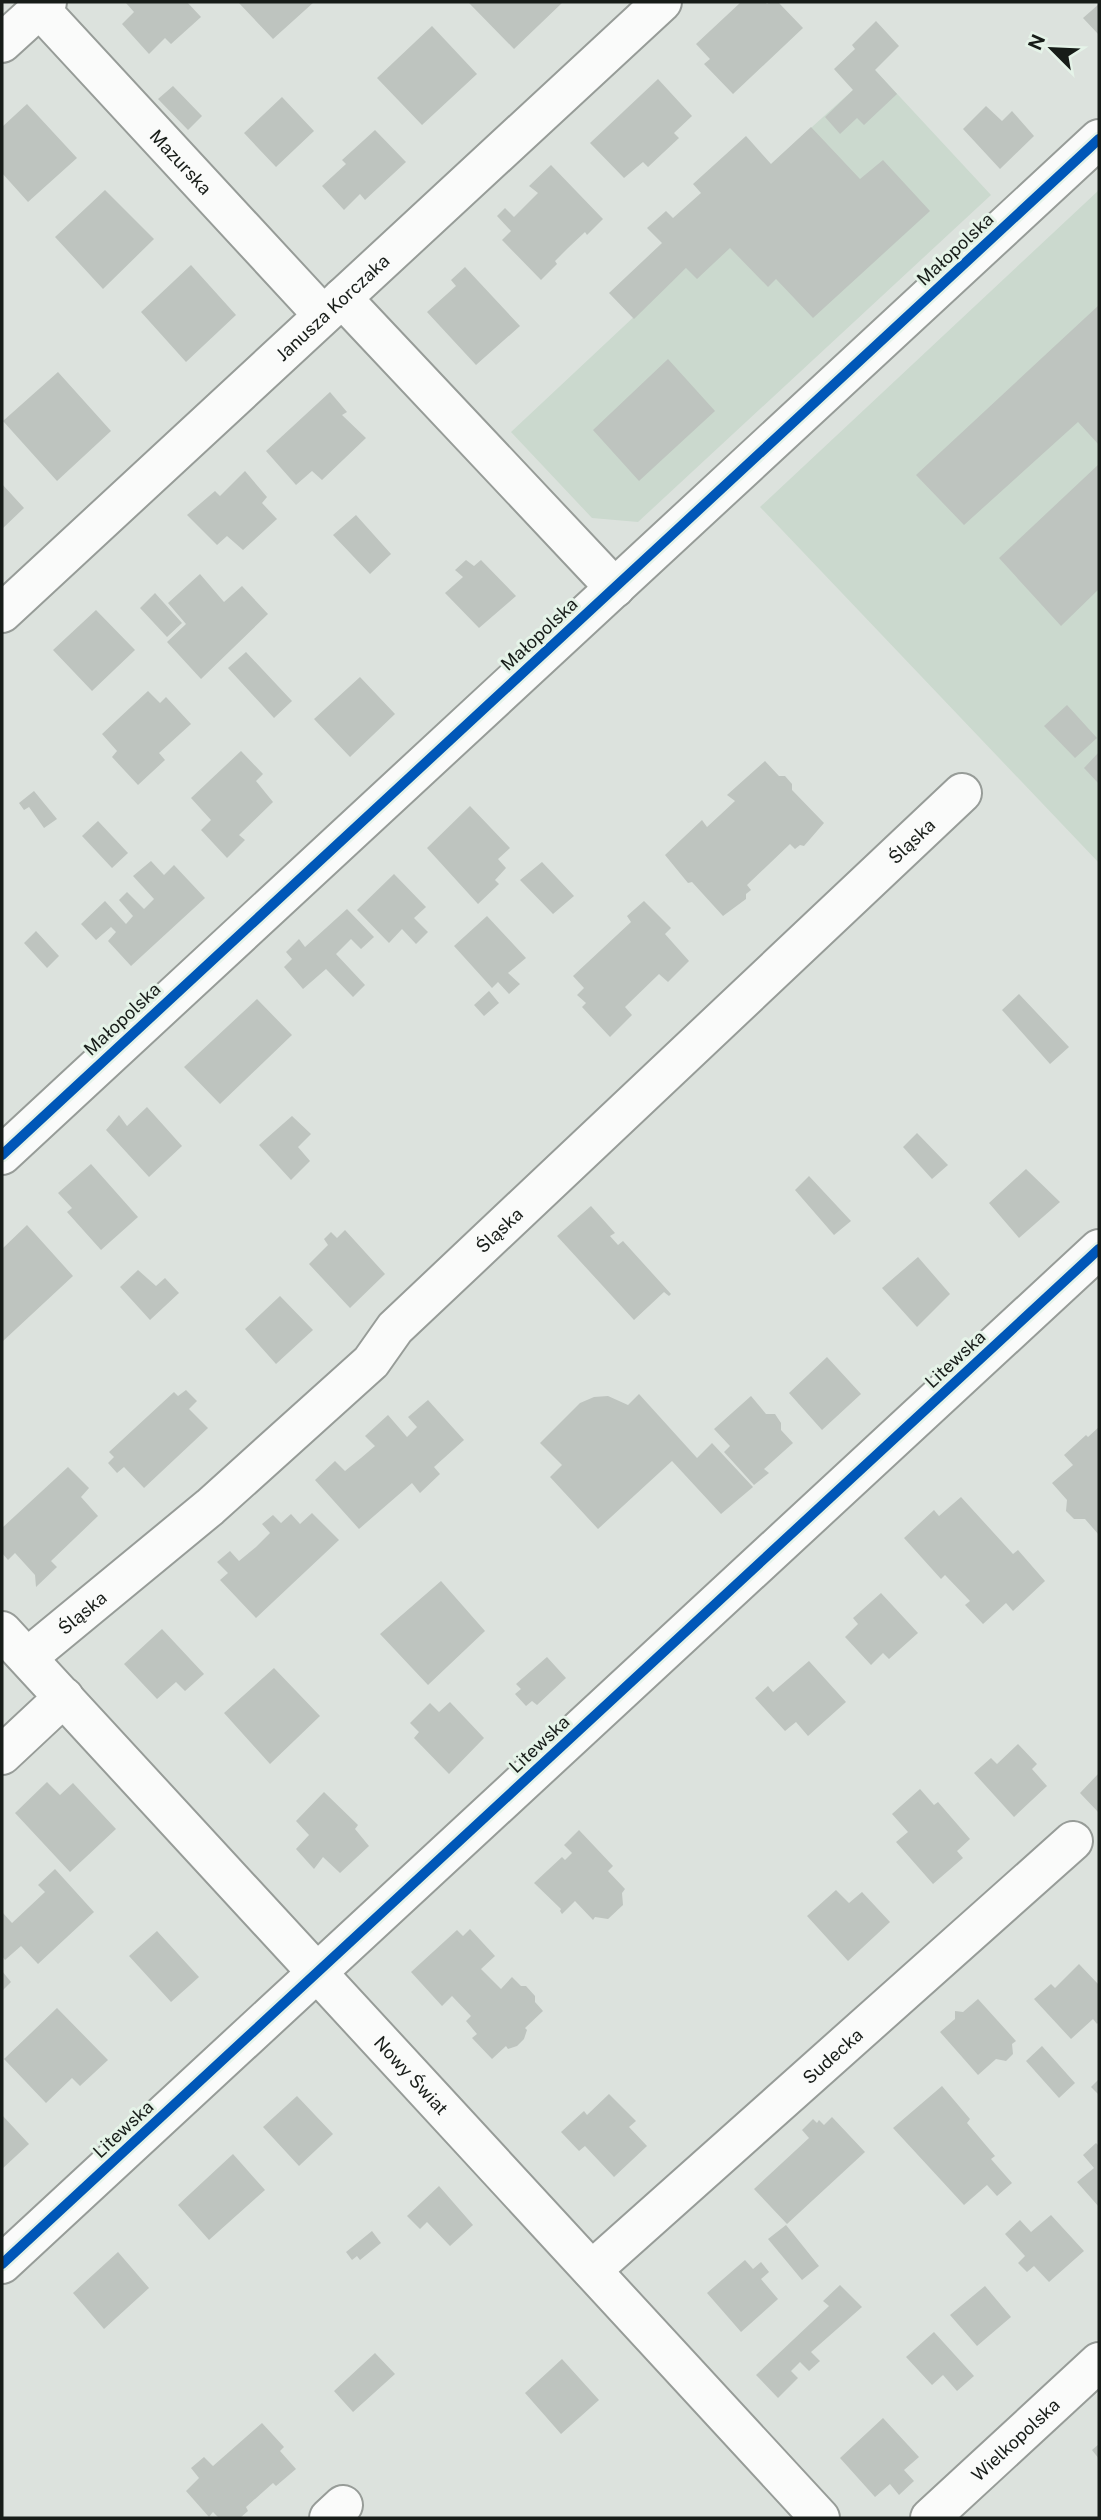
<svg xmlns="http://www.w3.org/2000/svg" width="1101" height="2520" viewBox="0 0 1101 2520" font-family="'Public Sans',sans-serif">
  <style>
    .built { fill: #cbd9ce }
    .building { fill: #bec4bf }
    .lines { fill: none; stroke-linecap: round; stroke-linejoin: round }
    .minor-casing { stroke: #979c98; stroke-width: 42 }
    .minor { stroke: #fafbfa; stroke-width: 38 }
    .cycleway-casing { stroke: #e5f3e8; stroke-width: 15 }
    .cycleway { stroke: #0057b8; stroke-width: 10 }
    .labels { text-anchor: middle; dominant-baseline: central; stroke-width: 6; stroke-linejoin: round; paint-order: stroke }
    .street-label { font-size: 18px; fill: #171c18; stroke: #e5f3e8 }
  </style>
  <rect width="100%" height="100%" fill="#dce2dd"/>
  <path class="built" d="M875,70L991,195L638,522L592,518L511,432L686,268L719,211Z
    M1099,190V863L760,507Z"/>
  <path class="building" d="M128,2H187L201,17L171,44L165,38L149,54L122,24L134,12L126,3Z
    M238,2H314L273,39Z
    M470,2H563L514,49L469,3Z
    M741,2H765L767,4L770,2H778L803,28L733,94L704,64L710,59L696,44Z
    M1099,4V35L1083,18Z
    M876,21L899,46L875,70L897,94L864,125L857,118L840,134L825,117L853,90L834,69L855,49L852,45Z
    M432,26L477,74L422,125L377,78Z
    M658,79L692,116L674,133L679,138L648,167L643,162L624,178L590,143Z
    M173,86L202,116L188,130L158,99Z
    M282,97L314,131L276,167L244,133Z
    M27,104L77,158L28,202L2,173V127Z
    M986,106L1002,121L1012,111L1034,136L1000,169L963,129Z
    M811,127L860,179L883,160L930,211L813,318L776,279L768,287L730,248L697,279L686,268L634,319L609,293L662,243L647,228L666,211L673,218L701,193L693,184L746,136L771,164Z
    M375,130L406,162L365,200L360,194L344,210L322,186L346,164L342,160Z
    M551,165L603,219L587,235L585,232L568,248L555,261L557,264L541,280L502,240L511,231L497,216L505,208L514,217L538,193L529,186Z
    M105,190L154,239L103,289L55,237Z
    M191,265L236,315L186,362L141,312Z
    M465,267L520,326L476,365L427,312L456,286L451,280Z
    M1099,305V445L1078,422L964,525L916,475Z
    M668,359L715,411L639,481L593,430Z
    M58,372L111,431L57,481L3,421Z
    M330,392L347,412L342,415L366,438L322,480L312,471L296,485L266,451Z
    M1099,464V589L1061,626L999,558Z
    M245,471L267,497L262,503L277,519L243,550L227,536L217,545L187,515L215,491L220,496Z
    M2,484L24,508L2,529Z
    M356,515L391,554L370,574L333,535Z
    M466,560L474,566L481,560L516,596L479,628L445,593L463,577L455,570Z
    M200,574L224,602L242,586L268,614L201,679L167,642L186,624L168,603Z
    M155,593L182,623L167,637L140,608Z
    M96,610L135,650L92,691L53,650Z
    M246,652L292,701L274,718L228,668Z
    M360,677L395,714L350,757L314,719Z
    M148,691L160,703L166,697L191,724L159,753L165,760L138,785L112,757L117,751L102,734Z
    M1067,705L1097,738L1075,758L1044,726Z
    M241,751L263,774L256,781L273,802L239,835L245,840L227,858L201,830L211,820L191,798Z
    M1099,752V784L1084,768Z
    M765,761L779,776H785L792,784V790L824,823L804,846L800,845L795,849L790,844L747,885L751,890L746,894V899L723,916L692,882L688,883L665,855L702,820L707,827L720,815L735,801L727,795Z
    M34,791L57,819L44,828L29,807L24,810L19,803Z
    M470,806L510,848L498,859L506,868L495,880L499,884L478,904L427,848Z
    M98,821L128,853L112,868L82,836Z
    M151,861L164,875L174,865L205,898L131,966L108,941L116,932L111,927L96,940L81,924L105,901L126,924L133,916L119,900L127,892L144,909L154,899L133,876Z
    M542,862L574,896L553,914L520,880Z
    M394,874L426,907L414,918L428,932L416,944L402,929L389,943L357,910Z
    M644,901L671,928L665,934L689,961L668,982L659,974L625,1007L632,1015L610,1037L582,1007L586,1003L577,995L584,988L573,976L631,922L627,916Z
    M347,909L374,937L361,949L351,939L336,954L365,985L353,997L326,969L303,989L284,967L292,959L286,952L299,939L305,947Z
    M487,916L526,958L508,973L520,984L509,994L498,982L492,988L454,946Z
    M36,931L59,956L47,968L24,943Z
    M489,991L499,1003L484,1016L474,1005Z
    M1019,994L1069,1047L1050,1064L1002,1010Z
    M257,999L292,1035L220,1104L184,1067Z
    M147,1107L182,1146L149,1177L106,1130L119,1115L127,1126Z
    M292,1116L311,1134L298,1147L310,1161L291,1180L259,1145Z
    M917,1133L948,1165L932,1179L903,1147Z
    M91,1164L138,1217L101,1250L67,1212L72,1208L58,1193Z
    M1026,1169L1060,1202L1019,1238L989,1203Z
    M809,1176L851,1221L834,1235L795,1190Z
    M591,1206L615,1233L610,1236L618,1245L623,1241L671,1294L669,1296L664,1292L634,1320L557,1236Z
    M27,1225L73,1276L2,1342V1249Z
    M345,1230L385,1274L350,1308L309,1264L328,1245L324,1239L331,1232L337,1238Z
    M918,1257L950,1294L917,1327L882,1288Z
    M138,1270L156,1286L165,1278L179,1293L150,1320L120,1287Z
    M280,1296L313,1330L276,1364L245,1329Z
    M827,1357L861,1394L822,1430L789,1393Z
    M186,1390L197,1401L189,1409L208,1428L144,1488L124,1467L117,1473L108,1463L114,1457L109,1452L174,1392L178,1396Z
    M639,1394L697,1458L712,1443L753,1487L721,1514L672,1461L598,1529L550,1477L562,1465L540,1443L580,1403L594,1397L608,1396L628,1405Z
    M751,1396L766,1414H775L781,1423V1430L793,1443L764,1469L769,1473L754,1485L724,1452L730,1446L714,1429Z
    M428,1400L464,1440L434,1467L440,1474L420,1493L412,1483L359,1529L315,1480L335,1461L345,1471L361,1458L375,1446L365,1436L388,1415L407,1437L417,1427L408,1417Z
    M1099,1427V1535L1085,1519H1074L1066,1511L1067,1500L1052,1483L1073,1465L1064,1455L1086,1435L1088,1437Z
    M68,1467L89,1488L81,1497L98,1516L51,1561L57,1567L36,1587L35,1575L15,1553L8,1560L2,1553V1528Z
    M961,1497L1013,1554L1018,1550L1045,1581L1013,1611L1006,1603L983,1624L965,1605L970,1601L945,1575L941,1579L904,1538L934,1510L939,1516Z
    M312,1513L339,1540L256,1618L220,1580L228,1573L217,1562L230,1551L239,1561L256,1547L270,1533L262,1524L273,1515L281,1523L291,1514L300,1524Z
    M441,1581L485,1631L428,1685L380,1634Z
    M881,1593L918,1633L889,1659L883,1653L871,1665L845,1637L858,1624L853,1618Z
    M162,1629L204,1674L185,1691L176,1682L157,1699L124,1664Z
    M547,1657L566,1678L537,1705L532,1701L526,1706L515,1694L521,1689L516,1684Z
    M809,1661L846,1702L808,1736L796,1722L785,1731L755,1698L768,1686L773,1692Z
    M274,1668L320,1716L270,1764L224,1713Z
    M450,1702L484,1738L449,1774L414,1738L419,1732L410,1723L430,1703L439,1712Z
    M1018,1744L1037,1764L1032,1769L1047,1786L1014,1817L974,1773L991,1758L997,1764Z
    M1099,1773V1810L1098,1812L1080,1793Z
    M47,1782L60,1795L73,1783L116,1829L70,1872L15,1813Z
    M920,1789L934,1805L938,1802L970,1839L957,1851L963,1858L933,1884L896,1842L908,1832L892,1814Z
    M324,1792L358,1825L355,1829L369,1846L340,1873L323,1857L314,1869L296,1849L309,1835L296,1821Z
    M579,1830L613,1866L608,1871L625,1889L622,1893L623,1905L608,1919L595,1917L593,1920L575,1901L562,1914L560,1911L561,1909L534,1883L562,1857L565,1860L572,1853L564,1845Z
    M55,1869L94,1912L38,1964L21,1946L5,1960L2,1956V1912L12,1923L45,1892L38,1885Z
    M836,1890L849,1903L862,1892L890,1922L848,1961L807,1916Z
    M470,1929L495,1956L481,1969L501,1989L512,1977L521,1986H526L535,1996V2002L543,2011L525,2028L527,2030L524,2039L517,2046L508,2049L506,2046L492,2059L472,2038L477,2034L466,2021L471,2016L452,1996L442,2006L411,1972L457,1930L463,1936Z
    M157,1931L199,1977L171,2002L129,1956Z
    M1079,1964L1099,1985V2022L1097,2024L1093,2019L1071,2039L1034,1999L1051,1984L1055,1988Z
    M2,1971L11,1982L2,1991Z
    M978,1999L1016,2041L1012,2044L1013,2054L1006,2061L996,2059L978,2075L940,2032L955,2019V2011L963,2012Z
    M57,2008L108,2060L80,2086L72,2078L46,2103L4,2059Z
    M1042,2046L1075,2083L1059,2098L1026,2061Z
    M1099,2079V2095L1091,2087Z
    M942,2086L970,2119L967,2123L995,2156L991,2159L1012,2183L997,2196L987,2185L964,2205L893,2128Z
    M609,2094L636,2121L629,2127L647,2146L614,2177L585,2146L579,2151L561,2132L584,2111L587,2115Z
    M297,2096L333,2134L299,2166L263,2127Z
    M2,2115L29,2144L2,2169Z
    M832,2117L865,2152L787,2224L754,2189L809,2138L802,2130L813,2119L817,2123L819,2120L824,2125Z
    M1096,2143L1099,2146V2207L1077,2182L1094,2168L1083,2155Z
    M233,2154L265,2190L209,2240L178,2205Z
    M439,2186L473,2225L450,2246L427,2222L420,2229L407,2216Z
    M1051,2215L1084,2251L1049,2282L1034,2266L1027,2272L1018,2263L1025,2256L1005,2234L1020,2220L1031,2232Z
    M786,2225L819,2266L802,2280L768,2239Z
    M372,2231L381,2243L360,2260L357,2256L352,2260L346,2252Z
    M118,2252L149,2288L104,2329L73,2293Z
    M745,2260L753,2269L761,2262L769,2272L761,2279L778,2299L741,2332L707,2293Z
    M840,2285L862,2307L811,2352L820,2361L809,2371L800,2362L791,2371L798,2378L778,2398L756,2375L829,2306L823,2301Z
    M985,2286L1011,2317L977,2346L950,2315Z
    M934,2332L974,2376L957,2391L943,2375L932,2385L906,2357Z
    M375,2353L395,2374L353,2412L334,2391Z
    M562,2359L599,2400L561,2434L525,2393Z
    M883,2418L919,2457L904,2470L914,2481L899,2495L890,2484L875,2497L840,2458Z
    M262,2423L284,2447L280,2451L296,2469L276,2486L273,2483L246,2507L248,2511L240,2518H219L213,2512L209,2517L186,2491L199,2478L191,2468L204,2457L213,2466Z
    M1099,2444V2459L1092,2450Z"/>
  <g class="lines">
    <defs>
      <g id="minor">
        <path id="s1" d="M40,9L322,314"/>
        <path d="M2,43L47,2"/>
        <path d="M342,298L615,588"/>
        <path id="s2" d="M2,613L662,2"/>
        <path d="M2,1155L1099,139"/>
        <path id="s3" d="M2,1631L820,2518"/>
        <path id="s4" d="M28,1657L210,1507L371,1362L395,1328L962,793"/>
        <path d="M2,1755L64,1697"/>
        <path d="M2,2264L1099,1249"/>
        <path id="s5" d="M592,2270L1073,1841"/>
        <path d="M329,2518L343,2505"/>
        <path id="s6" d="M930,2518L1099,2362"/>
      </g>
    </defs>
    <use href="#minor" class="minor-casing"/>
    <use href="#minor" class="minor"/>
    <defs>
      <path id="cycleway" d="M2,1155L1099,139
        M2,2264L1099,1249"/>
    </defs>
    <use href="#cycleway" class="cycleway-casing"/>
    <use href="#cycleway" class="cycleway"/>
  </g>
  <g class="labels">
    <g class="street-label">
      <text stroke="none"><textPath href="#s1" startOffset="208">Mazurska</textPath></text>
      <text transform="translate(955 249) rotate(-43)">Małopolska</text>
      <text stroke="none"><textPath href="#s2" startOffset="450">Janusza Korczaka</textPath></text>
      <text transform="translate(539 634) rotate(-43)">Małopolska</text>
      <text stroke="none"><textPath href="#s4" startOffset="1204">Śląska</textPath></text>
      <text transform="translate(122 1019) rotate(-43)">Małopolska</text>
      <text stroke="none"><textPath href="#s4" startOffset="637">Śląska</textPath></text>
      <text transform="translate(955 1359) rotate(-43)">Litewska</text>
      <text stroke="none"><textPath href="#s4" startOffset="70">Śląska</textPath></text>
      <text transform="translate(539 1744) rotate(-43)">Litewska</text>
      <text stroke="none"><textPath href="#s5" startOffset="322">Sudecka</textPath></text>
      <text stroke="none"><textPath href="#s3" startOffset="604">Nowy Świat</textPath></text>
      <text transform="translate(123 2129) rotate(-43)">Litewska</text>
      <text stroke="none"><textPath href="#s6" startOffset="116">Wielkopolska</textPath></text>
    </g>
  </g>
  <rect width="1101" height="2520" fill="none" stroke="#171c18" stroke-width="7"/>
  <g transform="translate(1052 49) rotate(294)" stroke="#e5f3e8" stroke-width="5" paint-order="stroke">
  <path d="M0-5L12 26L0 18L-12 26Z" fill="#171c18"/>
  <text y="-10" font-size="19" font-weight="bold" text-anchor="middle" fill="#171c18">N</text>
  </g>
</svg>
